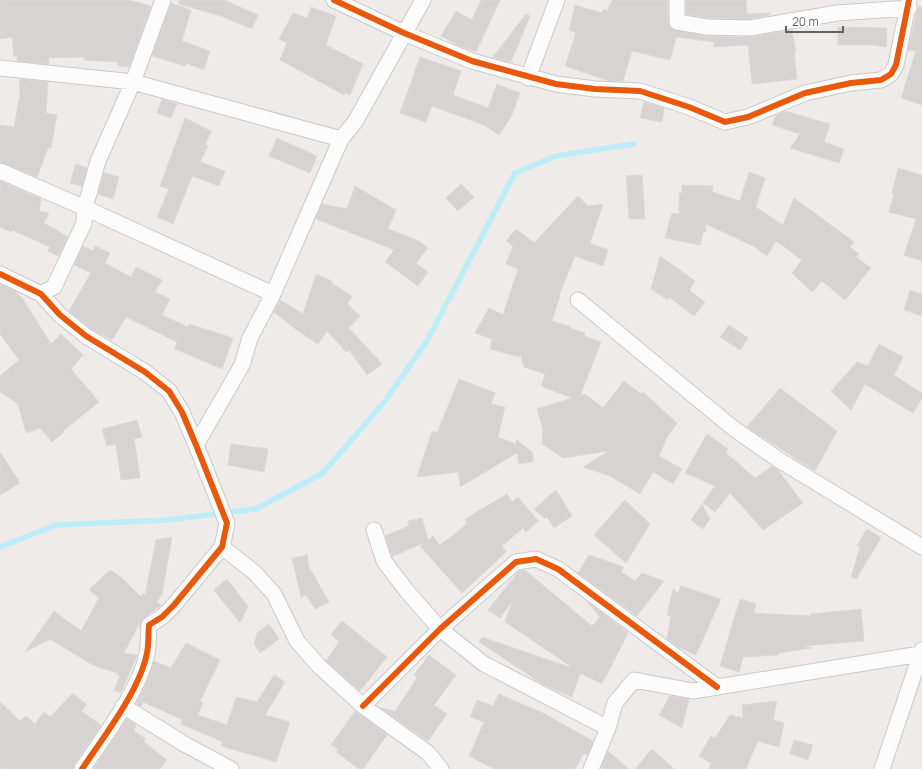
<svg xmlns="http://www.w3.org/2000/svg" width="922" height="769" viewBox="0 0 922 769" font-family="Manrope,sans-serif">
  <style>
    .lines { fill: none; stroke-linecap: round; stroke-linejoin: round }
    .stream { stroke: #bcedf8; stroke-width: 5.5 }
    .building { fill: #d6d3d2; stroke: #dedad8 }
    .street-casing { stroke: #c9cac9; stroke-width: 17 }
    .street { stroke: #fcfcfc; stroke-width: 15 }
    .cycleway-casing { stroke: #fff; stroke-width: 8 }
    .cycleway { stroke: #e8590c; stroke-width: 6 }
  </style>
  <rect width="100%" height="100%" fill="#eeebe8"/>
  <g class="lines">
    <path class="stream" d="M0,547L56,525L168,520L256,509L323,473L385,401L427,341L515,173L556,156L633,144"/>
  </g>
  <path class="building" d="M0,0H129L151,6L129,67L118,66V62L84,60L85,57L49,58V64L17,61V56H14L12,37L0,39Z
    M179,0H224L258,15L252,29L221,16L179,4Z
    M481,0H500L476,52L459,46L441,36L456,11L472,20Z
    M612,0H668V22L671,29L706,36L750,37L792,30L796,53H794L797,79L754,84L752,83L748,45L714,47V42L676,37L670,60L632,51L623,81H609L565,66L576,33L569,30L575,5L602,13L603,9L607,11Z
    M686,0H746L747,14L770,13V15L749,19L708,18L686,14Z
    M171,3L191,10L182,41L210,51L204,70L186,63L185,66L152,56Z
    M918,6L922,7V105L901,98L916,51L908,50Z
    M311,7L336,16L326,45L363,64L350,95L345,93L344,95L280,60L287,43L279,39L293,13L307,18Z
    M526,14L530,16L511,62L493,57Z
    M838,27L887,28L886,47L874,45H838Z
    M420,57L461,71L453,95L488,108L497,84L520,93L511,117L499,135L484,125L432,106L426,122L400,113Z
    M19,79L48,82L46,113L57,115L51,148H48L37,177L0,162V125L14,127L20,95Z
    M162,99L177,104L171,118L157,113Z
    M644,102L664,108L662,122L640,118Z
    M785,111L830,124L824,142L844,149L839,163L790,148L800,134L772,125L776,115Z
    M185,118L211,131L205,145L208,146L200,162L225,171L219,186L192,176L173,224L157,217L169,189L160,186Z
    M277,138L317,156L310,173L269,156Z
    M76,164L87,168L82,186L70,183Z
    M898,168L922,175V261L904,255L916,219L889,212L894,194L892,193Z
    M749,172L765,178L756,207L783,225L794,198L854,242L850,247L859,254L856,257L871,268L845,300L822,281L812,292L792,273L802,260L776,241L767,256L753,246L706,224V232H703L700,245L665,238L672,213L679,214V193H682V185L713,186L712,192L740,201Z
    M104,173L119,177L113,199L98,194Z
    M642,175L645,219H629L626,176Z
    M0,181L41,199L39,211L49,213L44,223L68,237L58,256L48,251L50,247L12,230L11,232L0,227Z
    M461,184L474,197L458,211L446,198Z
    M355,186L396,210L388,229L419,241L428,248L416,263L428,272L418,286L385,262L394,250L316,219L322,204L347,209Z
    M578,196L588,206L603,204L590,243L608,250L603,266L575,256L559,295H560L552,321L571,327L570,328L585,333L584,336L601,342L580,396L585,394L603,408L624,381L641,394L643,392L677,423L666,439L659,456L682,469L673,484L653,472L640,494L610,476L583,467L609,451L563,458L542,444L543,430L537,409L572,398L541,386L545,374L524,367L520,354L519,357L490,349L492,339L475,333L489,308L503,315L518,269L506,264L513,246L506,241L516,229L534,243Z
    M83,246L93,251L95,246L110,253L105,263L131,277L136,267L162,280L155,292L170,299L162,315L188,327L189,324L233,338L222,369L175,349L177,342L126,317L112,340L91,329L69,311L91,273L74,265Z
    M660,256L695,281L689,290L705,302L694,316L669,297L668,300L651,289Z
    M316,274L332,281L331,283L352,296L347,304L360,316L349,328L382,364L367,375L349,350L346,352L327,331L318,344L298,331L274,312L280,300L303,314Z
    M0,284L16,292L22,298L51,344L61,334L83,355L71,369L99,402L63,431L64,432L52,442L40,428L26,433L18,404L0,392V376L19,360L0,334Z
    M910,290L922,294V316L904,310Z
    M729,325L748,338L740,350L720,337Z
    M879,344L903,357L894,375L922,393V398L913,413L865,384L851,410L831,391L857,362L868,366Z
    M459,379L495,393L491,404L505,407L498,437L516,444V439L533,453V462L519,464L517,453L460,487L458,472L417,477L432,431L437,433Z
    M780,388L837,431L815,471L747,427Z
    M137,420L142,437L134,439L140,478L121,480L116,444L107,446L102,429Z
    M707,434L728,449L726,453L755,478L772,466L778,470L803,503L763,530L730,493L715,512L703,503L715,486L685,473Z
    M231,444L268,449L264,472L228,465Z
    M0,452L20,483L0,495Z
    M556,490L572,516L554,528L547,517L545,519L534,509Z
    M507,494L512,502L518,497L538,521L526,532L523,528L502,546L506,552L462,593L420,546L425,542L392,557L385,536L409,526L408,521L422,518L428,540L433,536L440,545L467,524L465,519Z
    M625,500L650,524L626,563L594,535Z
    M702,504L710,519L703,529L691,520Z
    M867,529L881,538L856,579L851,577L860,547L857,546Z
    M172,537L162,594L157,602L161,605L142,620L139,629L140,622L124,653L137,655L121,693L114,690L120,676L117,675L118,673L97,667V666L91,664L50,639L25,652L54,611L81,631L99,598L89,590L110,570L122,578L142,598V593L145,595L156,540Z
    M307,555L309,567L329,602L315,609L306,595L301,597L292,558Z
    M589,555L624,567L621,572L635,581L642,573L664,581L637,616L578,573Z
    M525,570L592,626L600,617L587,601L628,633L602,684L580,673L572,697L542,684L479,642L482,637L569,667L570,666L505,622L513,600L500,618L488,610L519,571Z
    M227,579L248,606L240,623L214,590Z
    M681,586L721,599L696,655L678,647L667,639L671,616L667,615L673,589L678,593Z
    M740,599L756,604L754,613L810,616L811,614L861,609L864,641L804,646L812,648L778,653L779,655L743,657L739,672L720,666Z
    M342,621L387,657L360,691L326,661L339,642L331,634Z
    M269,624L279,639L260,653L254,644L257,633Z
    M186,643L220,660L200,701L203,703L198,715L227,725L236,697L257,702L274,675L285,682L265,715L290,722L276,762L221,746L223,742L181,724L183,720L143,702L141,707L136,703L145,686L154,661L171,668Z
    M429,655L456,675L434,705L447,714L428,741L381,708L395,711L417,678L414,675Z
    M73,693L87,705L81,711L101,725L75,764L73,769H0V702L20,721L26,716L35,724L44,712L50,717Z
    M499,694L543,713L593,741L587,755L584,753L575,769H494L469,756L484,722L470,717L477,700L493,706Z
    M670,696L689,699L682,728L659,715Z
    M777,701L773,720L784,723L779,747L758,741L746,769H709L711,763L699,756L711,736L715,738L730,715L743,718L742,705Z
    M355,711L387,735L363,769H359L336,752L338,749L331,745Z
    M127,719L136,725L134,731L146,739L144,742L167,760L160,769H93Z
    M794,740L813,745L808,760L790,754Z
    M652,749L674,769H635Z
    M608,751L629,769H603L601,767Z"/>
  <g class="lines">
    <defs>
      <path id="street" d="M334,0L404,33L472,61L556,84L595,89L640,91L689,107L725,122L748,117L805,93L851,83L881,80L891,74L896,65L909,0
        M677,0V22L707,27L750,28L837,13L909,8
        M0,68L133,82L341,139
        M528,78L557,0
        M0,171L85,208L273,294
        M0,274L41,294L60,315L86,336L145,372L169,391L182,412L196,445L227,523L222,547L174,605L162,617L149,625C148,634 149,644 147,653C140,690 103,738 82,769
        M41,294L54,287L84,223L85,208L98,161L133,82L163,0
        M578,300L733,428L779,460L922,547
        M196,445L242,365L250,338L273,294L341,139L355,122L423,0
        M374,530L384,561L406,590L440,629L484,664L608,728
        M222,547L254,572L274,594L297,641L319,666L363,706L428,753L441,769
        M123,706L186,745L231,769
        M363,706L440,629L516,562L536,559L558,569L717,687
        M591,769L608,728L615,703L634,680L693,691L920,654
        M882,769L922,650"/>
    </defs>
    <use href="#street" class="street-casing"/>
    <use href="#street" class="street"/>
    <defs>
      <path id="cycleway" d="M334,0L404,33L472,61L556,84L595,89L640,91L689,107L725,122L748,117L805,93L851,83L881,80L891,74L896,65L909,0
        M0,274L41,294L60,315L86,336L145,372L169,391L182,412L196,445L227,523L222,547L174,605L162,617L149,625C148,634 149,644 147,653C140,690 103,738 82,769
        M363,706L440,629L516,562L536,559L558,569L717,687"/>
    </defs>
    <use href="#cycleway" class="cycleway-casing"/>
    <use href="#cycleway" class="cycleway"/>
  </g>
  <path d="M786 26v6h57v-6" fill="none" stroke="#5d6467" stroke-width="2"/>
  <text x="792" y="26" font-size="12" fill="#5d6467" stroke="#ffffff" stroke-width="3" paint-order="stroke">20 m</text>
</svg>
